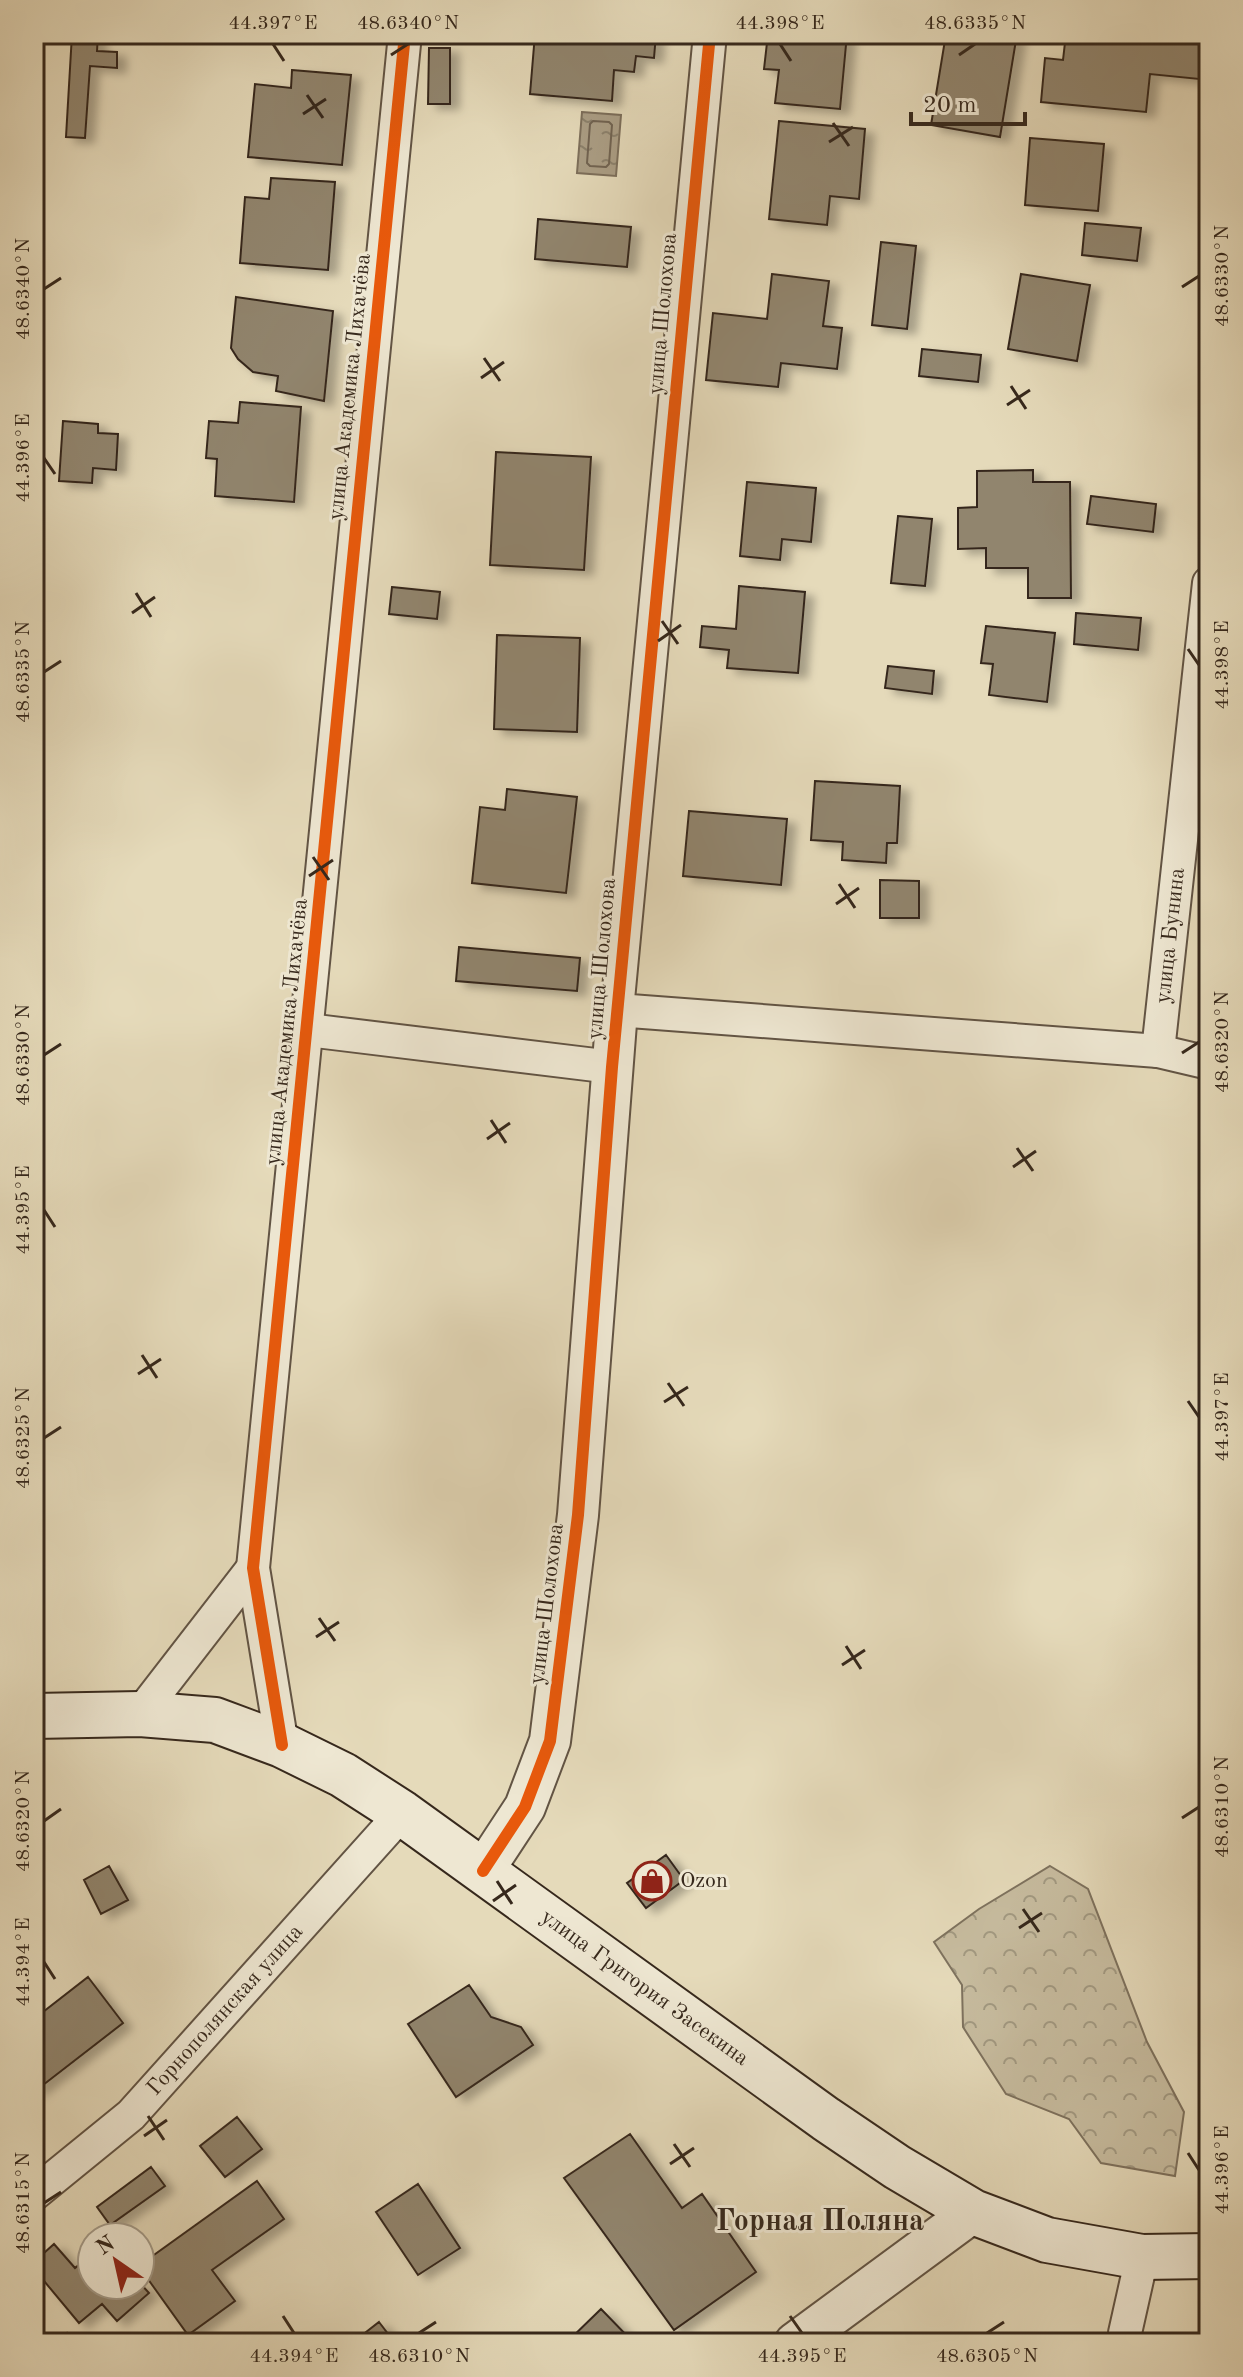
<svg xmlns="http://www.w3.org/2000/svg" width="1243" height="2377" viewBox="0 0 1243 2377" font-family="'Old Standard TT',serif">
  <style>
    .forest { fill: url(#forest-crowns); stroke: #7e725e; stroke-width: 2 }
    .water { fill: url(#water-ripples); stroke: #7c6e5a; stroke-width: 2 }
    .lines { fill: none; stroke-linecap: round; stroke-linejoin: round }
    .shore { stroke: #706250; stroke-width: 2 }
    .building { fill: #91856e; stroke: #36281c; stroke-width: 2; filter: url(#shadow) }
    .minor-casing { stroke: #625444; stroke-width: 36 }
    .tertiary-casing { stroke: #625444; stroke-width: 44 }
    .secondary-casing { stroke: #36281c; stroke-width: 48 }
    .minor { stroke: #eee7d2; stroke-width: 32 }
    .tertiary { stroke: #eee7d2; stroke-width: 40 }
    .secondary { stroke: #eee7d2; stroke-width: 44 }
    .cycleway-casing { stroke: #eee7d2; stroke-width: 17 }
    .cycleway { stroke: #e8590c; stroke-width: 12 }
    .ticks { fill: none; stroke: #36281c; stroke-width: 3 }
    .labels { text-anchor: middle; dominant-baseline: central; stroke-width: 6; stroke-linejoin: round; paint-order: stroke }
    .street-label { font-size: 22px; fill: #36281c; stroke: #eee7d2 }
    .poi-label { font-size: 22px; fill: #36281c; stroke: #eee7d2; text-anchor: start }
    .district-label { font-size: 30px; font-weight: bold; fill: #36281c; stroke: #eee7d2 }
    .neatline { fill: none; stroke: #36281c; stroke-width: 3 }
    .ticks-label { font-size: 20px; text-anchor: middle; fill: #36281c }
  </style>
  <defs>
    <pattern id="forest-crowns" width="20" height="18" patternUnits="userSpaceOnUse" patternTransform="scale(2)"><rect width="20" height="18" fill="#c7bc9f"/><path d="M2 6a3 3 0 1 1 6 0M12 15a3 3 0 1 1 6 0" fill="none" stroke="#a29981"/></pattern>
    <pattern id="water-ripples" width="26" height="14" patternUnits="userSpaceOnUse" patternTransform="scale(2)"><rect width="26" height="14" fill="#aa9d84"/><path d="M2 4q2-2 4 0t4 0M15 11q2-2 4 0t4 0" fill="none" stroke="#8b806b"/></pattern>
    <filter id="shadow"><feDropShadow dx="9" dy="5" stdDeviation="4" flood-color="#0004"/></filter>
  </defs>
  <rect width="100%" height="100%" fill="#e5daba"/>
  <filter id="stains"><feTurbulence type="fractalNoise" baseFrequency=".0025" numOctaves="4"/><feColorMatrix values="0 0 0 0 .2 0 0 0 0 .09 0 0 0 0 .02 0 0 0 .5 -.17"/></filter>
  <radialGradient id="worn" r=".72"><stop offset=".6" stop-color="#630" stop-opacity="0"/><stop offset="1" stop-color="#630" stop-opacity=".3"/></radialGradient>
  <path class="forest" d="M1050,1866L1088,1889L1147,2042L1184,2112L1175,2176L1101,2163L1069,2119L1006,2094L963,2027L962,1985L934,1942L979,1909Z"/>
  <path class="water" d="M582,112L621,115L616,176L577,173Z"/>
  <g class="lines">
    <path class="shore" d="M593,121L609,122L612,125L609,164L606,167L590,166L587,163L590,124Z"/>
  </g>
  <path class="building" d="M72,34H98L97,51L117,52V68L90,66L85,138L66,137Z
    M535,34H656L654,58L636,56L634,72L614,70L612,101L530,94Z
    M768,34H847L840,109L775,103L779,70L764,69Z
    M946,34H1017L1000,137L931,125Z
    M1066,34H1107L1209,44V80L1150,74L1146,112L1041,102L1045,58L1063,60Z
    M429,48H450V104H428Z
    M292,70L351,75L342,165L248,157L255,84L291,88Z
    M779,121L865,129L859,199L830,196L827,225L769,219Z
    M1030,138L1104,144L1098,211L1025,205Z
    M271,178L335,182L328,270L240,263L245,197L269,199Z
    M538,219L631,227L627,267L535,259Z
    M1085,223L1141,228L1137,261L1082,255Z
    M881,242L916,246L907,329L872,325Z
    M772,274L829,281L823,326L842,328L837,369L781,363L778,387L706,380L713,313L767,319Z
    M1021,274L1090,285L1077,361L1008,349Z
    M236,297L333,311L324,401L276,391L278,376L253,372L238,359L231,348Z
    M922,349L981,355L978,382L919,376Z
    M240,402L301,407L294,502L215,496L217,459L206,458L209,421L238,423Z
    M63,421L98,424V433L118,434L116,470L93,468L92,483L59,481Z
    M496,452L591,457L584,570L490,565Z
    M1033,470V482H1070L1071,598H1028V568H986V548L958,549V508L977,507V471Z
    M747,482L816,488L811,542L782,539L780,560L740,556Z
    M1091,496L1156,504L1153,532L1087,524Z
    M898,516L932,519L925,586L891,583Z
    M739,586L805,592L798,673L727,668L729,650L700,647L702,626L736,629Z
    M392,587L440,592L437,619L389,614Z
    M1076,613L1141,618L1138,650L1074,644Z
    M986,626L1055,633L1047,702L989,695L993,664L981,663Z
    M497,635L580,638L577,732L494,729Z
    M888,666L934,671L932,694L885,688Z
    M815,781L900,786L897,843H887L886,863L842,860L843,842L811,840Z
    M507,789L577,797L566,893L472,883L480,807L505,810Z
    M689,811L787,819L781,885L683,876Z
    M880,880L919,881V918H880Z
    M459,947L580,958L577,991L456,981Z
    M666,1855L684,1880L646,1908L627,1883Z
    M109,1866L128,1900L101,1914L84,1880Z
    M88,1977L123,2023L34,2092V2019Z
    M469,1985L491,2017L521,2027L533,2045L456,2097L408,2024Z
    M237,2117L262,2149L225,2177L200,2146Z
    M630,2134L682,2208L702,2194L756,2272L674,2330L564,2178Z
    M151,2167L165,2186L110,2225L97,2207Z
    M257,2181L284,2219L212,2270L235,2301L188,2335L140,2268V2265Z
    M418,2184L460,2248L418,2275L376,2212Z
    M54,2244L75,2268L92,2254V2285H140V2283L149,2293L117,2321L102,2304L79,2323L34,2269V2262Z
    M601,2309L634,2343H566Z
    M379,2322L395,2343H352Z
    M67,2333L74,2343H54Z"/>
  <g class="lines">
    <defs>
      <g id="minor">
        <path d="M710,34L617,1010L1158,1051L1209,1063"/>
        <path d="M308,1030L612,1067"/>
        <path id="s1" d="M1158,1051L1209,583"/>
        <path d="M140,1714L253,1568"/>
        <path d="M282,1745L253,1568L405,34"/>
        <path id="s2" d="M34,2194L131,2115L402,1813"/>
        <path d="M1126,2343L1125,2333L1142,2257"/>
      </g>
      <path id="tertiary" d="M483,1871L525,1807L550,1741L578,1515L617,1010
        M795,2343L973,2212"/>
      <g id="secondary">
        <path id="s3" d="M34,1716L140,1714L215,1720L282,1745L343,1775L402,1813L826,2119L897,2167L973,2212L1047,2240L1142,2257L1209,2256"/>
      </g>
    </defs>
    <use href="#minor" class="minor-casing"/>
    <use href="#tertiary" class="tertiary-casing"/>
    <use href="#secondary" class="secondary-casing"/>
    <use href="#minor" class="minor"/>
    <use href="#tertiary" class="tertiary"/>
    <use href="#secondary" class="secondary"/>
    <defs>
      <path id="cycleway" d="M282,1745L253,1568L405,34
        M483,1871L525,1807L550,1741L578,1515L612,1067L710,34"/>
    </defs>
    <use href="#cycleway" class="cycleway-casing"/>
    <use href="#cycleway" class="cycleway"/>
  </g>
  <path class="ticks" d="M273,44L284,61M780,44L791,61M391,55L408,44M959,55L975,44M307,95L323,118M303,114L326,99M833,123L849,146M829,142L853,127M1182,287L1199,276M44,289L61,278M484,358L500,381M481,378L504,362M1011,386L1026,409M1007,405L1030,390M44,458L55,474M136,593L151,617M132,613L155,597M662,621L678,644M658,641L681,625M1188,649L1199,665M44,672L61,661M313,857L329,880M309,876L333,860M839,884L855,908M836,904L859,888M1182,1053L1199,1042M44,1055L61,1044M491,1120L506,1143M487,1139L510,1123M1017,1148L1033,1171M1013,1167L1036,1151M44,1210L55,1227M142,1355L157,1378M138,1374L161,1359M668,1383L684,1406M1188,1401L1199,1417M664,1402L688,1387M44,1438L61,1427M319,1618L335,1641M316,1637L339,1622M846,1646L861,1669M842,1665L865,1650M1182,1818L1199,1807M44,1821L61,1809M497,1881L512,1904M493,1901L516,1885M1023,1909L1039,1932M1019,1928L1042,1913M44,1962L55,1979M148,2116L164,2140M144,2136L167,2120M674,2144L690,2167M1188,2153L1199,2170M670,2164L694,2148M44,2203L61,2192M283,2316L294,2333M790,2316L802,2333M419,2333L436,2322M987,2333L1004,2322"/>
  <defs>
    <symbol id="shop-ring" viewBox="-11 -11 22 22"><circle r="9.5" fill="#eee7d2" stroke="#8f2418" stroke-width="1.5"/><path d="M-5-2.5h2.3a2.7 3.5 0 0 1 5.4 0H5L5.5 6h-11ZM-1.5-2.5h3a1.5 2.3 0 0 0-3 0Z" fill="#8f2418"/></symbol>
  </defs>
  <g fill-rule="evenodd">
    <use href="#shop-ring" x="630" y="1859" width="44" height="44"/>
  </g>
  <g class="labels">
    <g class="street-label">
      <text transform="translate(663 314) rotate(-85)">улица Шолохова</text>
      <text transform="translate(350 387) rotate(-84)">улица Академика Лихачёва</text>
      <text stroke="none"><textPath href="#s1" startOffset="116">улица Бунина</textPath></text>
      <text transform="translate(602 959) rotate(-85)">улица Шолохова</text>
      <text transform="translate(287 1032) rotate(-84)">улица Академика Лихачёва</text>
      <text transform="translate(547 1604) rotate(-83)">улица Шолохова</text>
      <text stroke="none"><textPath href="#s3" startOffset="690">улица Григория Засекина</textPath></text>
      <text stroke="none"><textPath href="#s2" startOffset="266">Горнополянская улица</textPath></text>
    </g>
    <g class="poi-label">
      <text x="680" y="1881">Ozon</text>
    </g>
    <g class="district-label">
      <text x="820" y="2222">Горная Поляна</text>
    </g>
  </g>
  <rect width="1243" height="2377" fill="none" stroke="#e5daba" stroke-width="88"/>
  <g transform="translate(116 2261) rotate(326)"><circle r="38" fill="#eee7d2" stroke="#a49b89" stroke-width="2"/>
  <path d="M0-6L14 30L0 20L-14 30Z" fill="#8f2418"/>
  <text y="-12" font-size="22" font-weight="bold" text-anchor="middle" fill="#36281c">N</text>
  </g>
  <path d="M911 112v12h114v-12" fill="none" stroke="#36281c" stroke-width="4"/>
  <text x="923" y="112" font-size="24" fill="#36281c" stroke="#eee7d2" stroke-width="6" paint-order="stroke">20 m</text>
  <rect x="44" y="44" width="1155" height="2289" class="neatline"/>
  <g class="ticks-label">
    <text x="273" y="29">44.397°E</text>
    <text x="408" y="29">48.6340°N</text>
    <text x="780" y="29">44.398°E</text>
    <text x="975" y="29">48.6335°N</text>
    <text transform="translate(1221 276) rotate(-90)" y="7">48.6330°N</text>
    <text transform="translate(22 289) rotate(-90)" y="7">48.6340°N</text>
    <text transform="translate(22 458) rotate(-90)" y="7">44.396°E</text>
    <text transform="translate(1221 665) rotate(-90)" y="7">44.398°E</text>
    <text transform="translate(22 672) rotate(-90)" y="7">48.6335°N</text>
    <text transform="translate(1221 1042) rotate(-90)" y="7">48.6320°N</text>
    <text transform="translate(22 1055) rotate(-90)" y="7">48.6330°N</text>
    <text transform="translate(22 1210) rotate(-90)" y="7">44.395°E</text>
    <text transform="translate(1221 1417) rotate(-90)" y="7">44.397°E</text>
    <text transform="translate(22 1438) rotate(-90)" y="7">48.6325°N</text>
    <text transform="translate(1221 1807) rotate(-90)" y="7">48.6310°N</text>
    <text transform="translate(22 1821) rotate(-90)" y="7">48.6320°N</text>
    <text transform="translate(22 1962) rotate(-90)" y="7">44.394°E</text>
    <text transform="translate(1221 2170) rotate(-90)" y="7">44.396°E</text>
    <text transform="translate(22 2203) rotate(-90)" y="7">48.6315°N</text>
    <text x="294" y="2362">44.394°E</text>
    <text x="419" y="2362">48.6310°N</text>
    <text x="802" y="2362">44.395°E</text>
    <text x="987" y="2362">48.6305°N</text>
  </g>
  <rect width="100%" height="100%" filter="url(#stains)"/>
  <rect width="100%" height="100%" fill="url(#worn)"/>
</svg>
